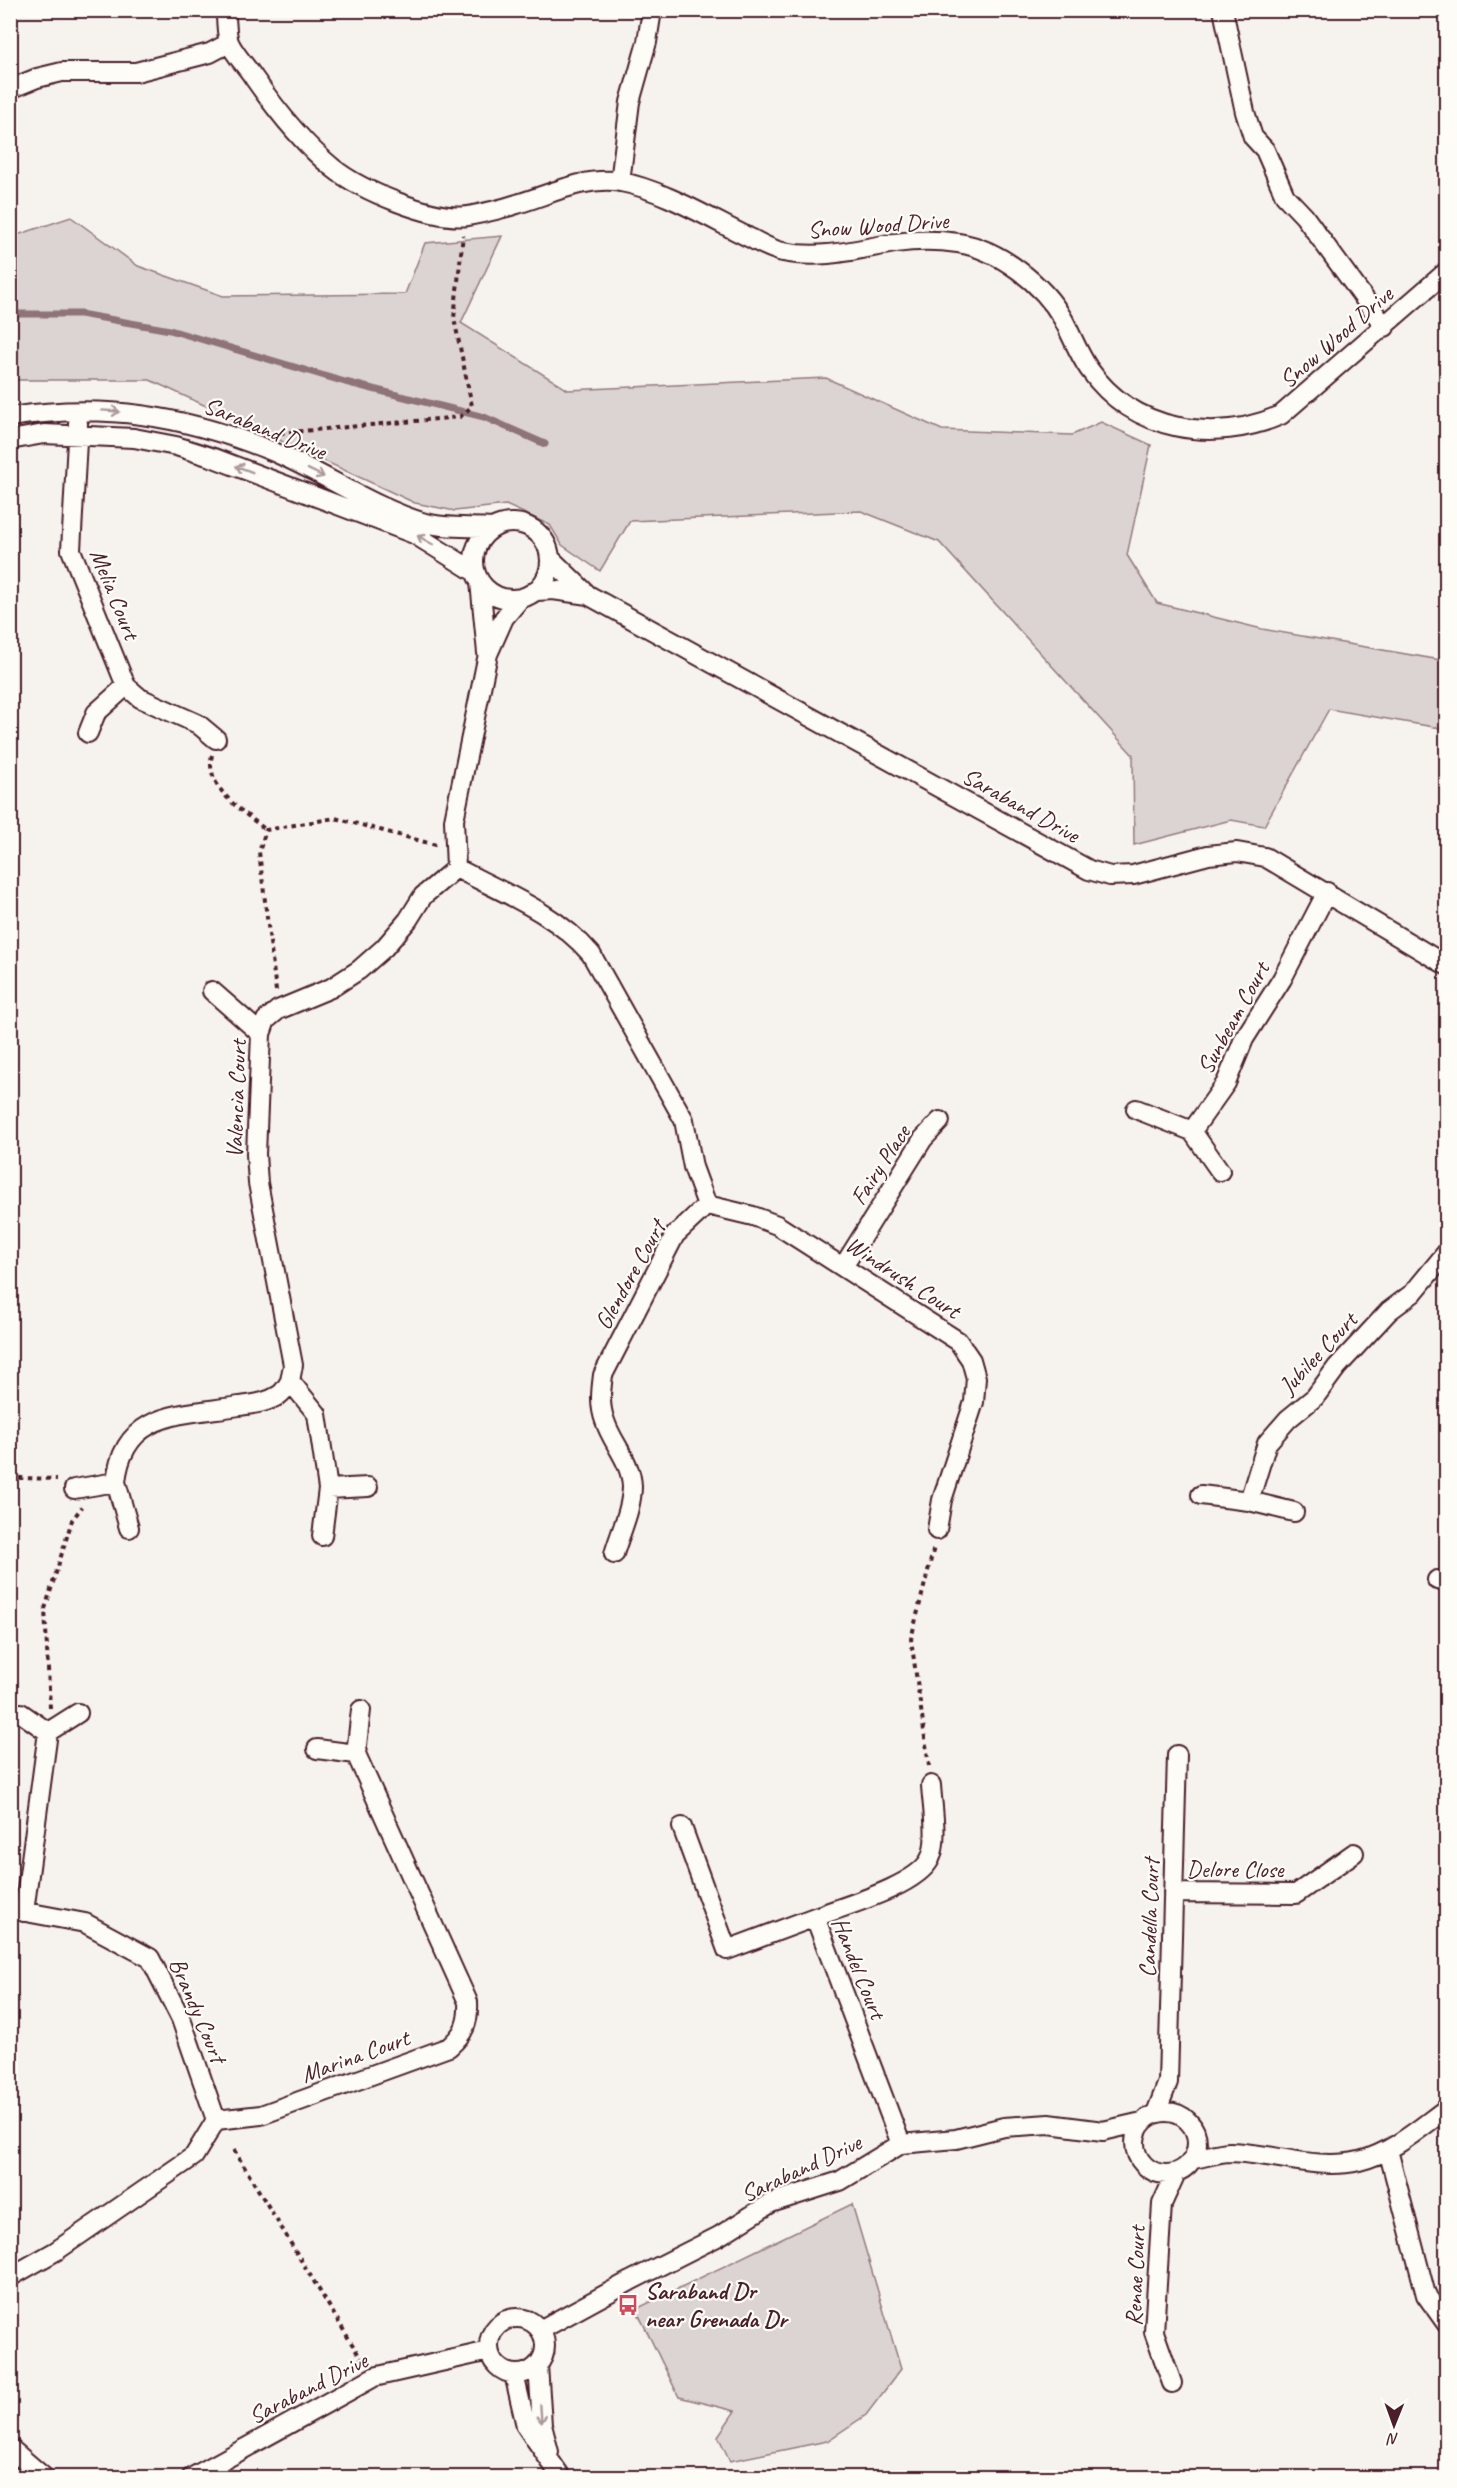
<svg xmlns="http://www.w3.org/2000/svg" width="1457" height="2488" viewBox="0 0 1457 2488" font-family="Caveat,sans-serif">
  <style>
    .green { fill: #dcd4d2; stroke: #937a7e; stroke-width: 1.5 }
    .lines { fill: none; stroke-linecap: round; stroke-linejoin: round }
    .stream { stroke: #8e7378; stroke-width: 7 }
    .minor-casing { stroke: #4a1f2b; stroke-width: 22 }
    .path { stroke: #4a1f2b; stroke-width: 4; stroke-dasharray: 4.5 4.5; stroke-linecap: butt }
    .minor { stroke: #fdfcf7; stroke-width: 18 }
    .oneway { stroke: #ac999b }
    .labels { text-anchor: middle; dominant-baseline: central; stroke-width: 4.5; stroke-linejoin: round; paint-order: stroke }
    .street-label { font-size: 24px; fill: #4a1f2b; stroke: #fdfcf7 }
    .poi-label { font-size: 24px; font-weight: bold; fill: #4a1f2b; stroke: #fdfcf7; text-anchor: start }
  </style>
  <rect width="100%" height="100%" fill="#f6f3ef"/>
  <filter id="ink" filterUnits="userSpaceOnUse"><feTurbulence type="fractalNoise" baseFrequency=".0167" numOctaves="2"/><feDisplacementMap in="SourceGraphic" scale="12" xChannelSelector="R" yChannelSelector="G"/><feConvolveMatrix kernelMatrix="1 2 1 2 8 2 1 2 1" color-interpolation-filters="sRGB"/></filter>
  <g filter="url(#ink)">
    <path class="green" d="M71,217L138,266L223,296L405,294L425,243L502,236L461,323L568,390L826,378L942,430L1072,435L1101,422L1151,445L1127,555L1157,603L1262,629L1446,661V729L1329,709L1264,826L1231,820L1134,845L1133,755L939,542L861,511L630,521L600,571L562,545L550,525L506,505L455,511L415,503L150,380H17L11,383V237Z
      M852,2204L901,2369L866,2415L827,2441L730,2461L718,2436L735,2411L679,2397L636,2309Z"/>
    <g class="lines">
      <path class="stream" d="M10,314H80L170,330L345,382L484,417L545,444"/>
      <defs>
        <path id="minor" d="M225,10C227,20 226,33 229,42C234,54 247,67 254,78C277,111 302,143 333,168C360,190 433,221 468,216C484,213 502,209 517,204C551,194 585,176 621,182C661,189 711,219 748,237C759,242 771,250 783,252C822,260 858,249 895,243C916,240 938,240 958,243C999,249 1043,284 1063,319C1072,336 1078,353 1089,369C1133,432 1214,444 1281,415L1446,272
          M1223,10L1245,112L1253,137L1265,150L1285,196L1304,216L1385,327
          M10,89L37,78L62,72H136L210,53L229,43
          M620,182L630,102L647,42L652,10
          M10,417C104,403 181,415 269,450C321,471 371,507 425,523C448,529 471,526 493,528
          M78,423L71,550L126,686L140,698L198,724L216,739
          M10,440L44,434L134,438L176,446L214,458L414,534L475,572
          M474 561a38 38 0 1 1 76 0a38 38 0 1 1-76 0Z
          M551,559L588,595L1089,870L1110,876L1133,875L1208,855L1237,852L1265,857L1446,965
          M480,582L487,653
          M537,591L553,590L588,595
          M88,733L96,713L126,686
          M456,868C504,893 556,913 591,954L684,1120L693,1167L707,1205L675,1235L603,1375C601,1391 599,1405 605,1421C612,1443 631,1461 632,1486C632,1509 620,1533 614,1554
          M212,991L261,1034
          M1136,1109L1192,1131L1220,1171
          M1192,1131L1226,1083L1244,1039L1282,979L1327,892
          M707,1205L753,1216L777,1225L958,1341L971,1360L976,1378L974,1402L942,1500L937,1530
          M843,1267L923,1139L940,1121
          M116,1482C123,1410 183,1415 239,1406C253,1404 267,1403 279,1395C284,1392 287,1386 290,1381
          M74,1489L116,1482L129,1528
          M328,1489L317,1414L290,1381L293,1365L258,1183L256,1154L261,1034L266,1020L278,1010L331,988L359,970L384,948L408,920L423,896L456,868L454,820L488,654L504,618L520,599
          M1201,1495L1249,1501L1294,1512
          M1249,1501L1267,1443L1288,1419L1315,1397L1337,1367L1389,1311L1413,1293L1446,1253
          M322,1536L328,1489L368,1487
          M1437,1580L1446,1582
          M21,1713L48,1732L78,1713
          M317,1749L356,1754L361,1710
          M682,1827L727,1950L815,1917L901,2144
          M1173,1893L1296,1894L1354,1853
          M10,1909L85,1923L150,1958L181,2019L216,2120
          M24,1912L48,1732
          M815,1917C844,1906 917,1886 930,1859C939,1842 932,1804 931,1785
          M1135 2143a31 31 0 1 1 62 0a31 31 0 1 1-62 0Z
          M1156,2113L1168,2082L1177,1755
          M1388,2150L1426,2295L1446,2323
          M1194,2159C1205,2157 1219,2152 1230,2152C1273,2153 1316,2171 1359,2161C1392,2153 1420,2128 1446,2109
          M10,2277L56,2251L194,2156L216,2120L261,2115L449,2047C464,2034 469,2023 468,2002L356,1754
          M489 2346a28 28 0 1 1 56 0a28 28 0 1 1-56 0Z
          M540,2330L630,2281L719,2236L771,2203L840,2181L901,2144L956,2139L1004,2127L1049,2124L1103,2131L1142,2122
          M538,2365L542,2425L549,2452
          M514,2374L526,2426L562,2478
          M1172,2383L1154,2332L1162,2204L1176,2173
          M10,2448L45,2478
          M191,2478L374,2377L489,2351"/>
      </defs>
      <use href="#minor" class="minor-casing"/>
      <path class="path" d="M280,433L460,417L472,406L454,318L463,235
        M212,755C204,788 244,812 266,830
        M276,991L259,852L266,830L335,818L436,845
        M10,1476L21,1478L57,1479
        M50,1708L45,1609L72,1520L82,1507
        M929,1766L911,1639L934,1547
        M234,2150L363,2362"/>
      <use href="#minor" class="minor"/>
    </g>
    <defs><path id="oneway-shaft" d="M-6 0H5M1.5-3L5.5 0L1.5 3" fill="none" stroke-width="1.6" stroke-linecap="round" stroke-linejoin="round" transform="scale(1.5)"/></defs>
    <g class="oneway">
      <use href="#oneway-shaft" transform="translate(111 411) rotate(4)"/>
      <use href="#oneway-shaft" transform="translate(244 469) rotate(-159)"/>
      <use href="#oneway-shaft" transform="translate(316 473) rotate(26)"/>
      <use href="#oneway-shaft" transform="translate(425 540) rotate(-150)"/>
      <use href="#oneway-shaft" transform="translate(541 2414) rotate(86)"/>
    </g>
  </g>
  <defs>
    <symbol id="bus-bare" viewBox="-9 -9 18 18"><path d="M-5-6H5V4H4V6H2V4H-2V6H-4V4H-5ZM-3.5-4V0h7V-4ZM-3.5 1.2v1.5H-2V1.2ZM2 1.2v1.5H3.5V1.2Z" fill="#d1495b" stroke="#fdfcf7" stroke-width="2.5" paint-order="stroke"/></symbol>
  </defs>
  <g fill-rule="evenodd">
    <use href="#bus-bare" x="613" y="2290" width="30" height="30"/>
  </g>
  <g class="labels">
    <g class="street-label">
      <text transform="translate(878 225) rotate(-4)">Snow Wood Drive</text>
      <text transform="translate(1336 337) rotate(-41)">Snow Wood Drive</text>
      <text transform="translate(265 428) rotate(22)">Saraband Drive</text>
      <text transform="translate(115 594) rotate(68)">Melia Court</text>
      <text transform="translate(1021 805) rotate(29)">Saraband Drive</text>
      <text transform="translate(1233 1018) rotate(-61)">Sunbeam Court</text>
      <text transform="translate(236 1099) rotate(-88)">Valencia Court</text>
      <text transform="translate(880 1165) rotate(-57)">Fairy Place</text>
      <text transform="translate(630 1275) rotate(-61)">Glendore Court</text>
      <text transform="translate(903 1277) rotate(33)">Windrush Court</text>
      <text transform="translate(1318 1353) rotate(-47)">Jubilee Court</text>
      <text x="1235" y="1869">Delore Close</text>
      <text transform="translate(1149 1918) rotate(-88)">Candella Court</text>
      <text transform="translate(859 1968) rotate(68)">Handel Court</text>
      <text transform="translate(198 2010) rotate(67)">Brandy Court</text>
      <text transform="translate(355 2056) rotate(-20)">Marina Court</text>
      <text transform="translate(801 2168) rotate(-25)">Saraband Drive</text>
      <text transform="translate(1135 2276) rotate(-88)">Renae Court</text>
      <text transform="translate(308 2388) rotate(-27)">Saraband Drive</text>
    </g>
    <g class="poi-label">
      <text x="645" y="2291">Saraband Dr<tspan x="645" dy="28">near Grenada Dr</tspan></text>
    </g>
  </g>
  <rect width="1457" height="2488" fill="none" stroke="#fdfcf7" stroke-width="36"/>
  <rect x="18" y="18" width="1421" height="2452" fill="none" stroke="#4a1f2b" stroke-width="2" filter="url(#ink)"/>
  <g transform="translate(1394 2425) rotate(181)" stroke="#fdfcf7" stroke-width="4.5" paint-order="stroke">
  <path d="M0-4.5L10 22L0 15L-10 22Z" fill="#4a1f2b"/>
  <text y="-9" font-size="16" font-weight="bold" text-anchor="middle" fill="#4a1f2b">N</text>
  </g>
</svg>
